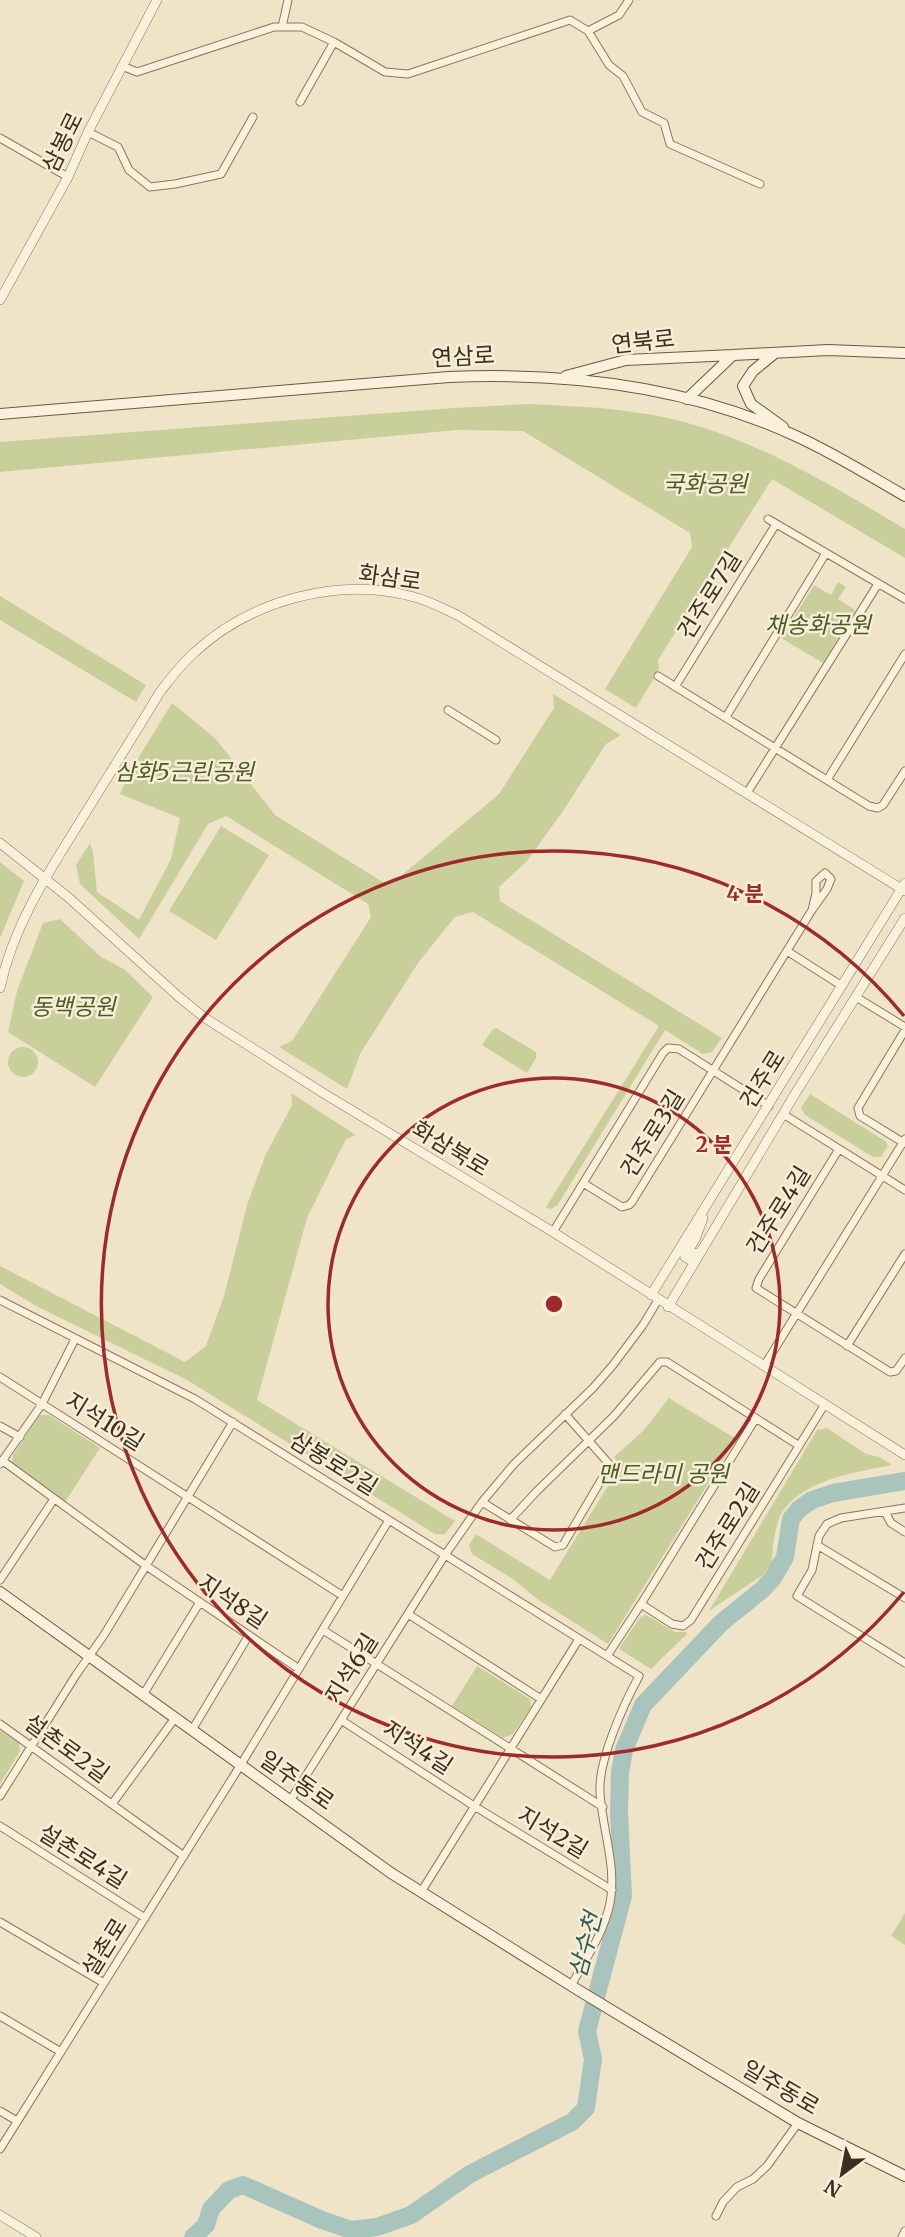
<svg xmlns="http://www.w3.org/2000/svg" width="905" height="2237" viewBox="0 0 905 2237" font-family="Merriweather,'Noto Sans KR',serif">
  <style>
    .green { fill: #c9cf9b }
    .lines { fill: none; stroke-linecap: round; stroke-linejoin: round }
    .river { stroke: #a9c4bc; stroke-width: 18 }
    .minor-casing { stroke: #8d765c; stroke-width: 9 }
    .tertiary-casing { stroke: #8d765c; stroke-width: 10 }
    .secondary-casing { stroke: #6f573f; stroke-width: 12 }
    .minor { stroke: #faf1dc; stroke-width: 7 }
    .tertiary { stroke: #faf1dc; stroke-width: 9 }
    .secondary { stroke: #faf1dc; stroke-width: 10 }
    .ring { fill: none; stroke: #9e2a2b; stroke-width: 3.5 }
    .labels { text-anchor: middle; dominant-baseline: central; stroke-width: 5; stroke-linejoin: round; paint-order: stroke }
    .street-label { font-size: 23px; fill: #3d2e20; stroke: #f7eed8 }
    .park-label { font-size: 23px; font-style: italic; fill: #4d5a26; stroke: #f7eed8 }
    .water-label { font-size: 24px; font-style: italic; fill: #2f5d5a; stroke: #f7eed8 }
    .centre { fill: #9e2a2b; stroke: #f7eed8; stroke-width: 3.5 }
    .ring-label { font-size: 21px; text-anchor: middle; font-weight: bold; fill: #9e2a2b; stroke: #f7eed8; stroke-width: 5; stroke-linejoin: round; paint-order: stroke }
  </style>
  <rect width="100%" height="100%" fill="#f0e4c8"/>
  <path class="green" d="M529,404C576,406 622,408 668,418C754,438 830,484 905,529V558L772,479L658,660L659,670L636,708L605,689L692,547L690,533L523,431L457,430L0,472V442L454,408Z
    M838,582L846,587L838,599L855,610L823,663L781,638L814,585L831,595Z
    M0,596L146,685L136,702L0,620Z
    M553,694L621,735L606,744L563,811L527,861L499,887L500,901L722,1038L712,1052L703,1054L665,1030L557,1206L550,1209L546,1207L659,1026L473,912L455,917L418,963L360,1054L347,1089L279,1047L292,1041L371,917L368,904L226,816L208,824L139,939L80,884L76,865L90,843L93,853L97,892L139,920L171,859L180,818L120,794L132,768L172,703L215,738L275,815L386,884L395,881L499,794L554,708Z
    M221,826L269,855L216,940L169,911Z
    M0,862L24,881L0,938Z
    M60,919L101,957L124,969L153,997L95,1087L8,1032L17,991L43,923Z
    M496,1028L536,1052V1058L527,1073L482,1045L493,1029Z
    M8 1062a15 15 0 1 1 30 0a15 15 0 1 1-30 0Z
    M291,1093L356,1135L346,1139L307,1218L257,1400L455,1521L445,1534H435L187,1380L38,1307L0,1284V1266L185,1362L206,1346L224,1296L248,1202L266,1154L292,1105Z
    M810,1094L885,1141L888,1146L881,1157H873L805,1115L801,1108Z
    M669,1398L736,1439L608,1644L537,1599L513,1579L472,1554L469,1545L476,1534L550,1580L620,1466L614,1457L644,1430Z
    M40,1415H49L100,1448L65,1502L12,1464L13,1455Z
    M827,1428L866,1454L880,1457L892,1465C856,1472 806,1479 783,1511C775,1522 772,1550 772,1564L763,1575L709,1611L817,1430Z
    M646,1615L675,1632H686L687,1634L651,1669L619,1649L640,1617Z
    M477,1666L530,1699L531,1707L513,1734L503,1738L452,1706Z
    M0,1730L19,1743L20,1751L0,1784Z
    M905,1913V1945L891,1936Z"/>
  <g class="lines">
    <path class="river" d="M193,2237L206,2225L211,2209L229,2190L243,2185L322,2220L351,2230L377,2227L411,2215L470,2174L572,2122L586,2108L593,2059L587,2031L623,1896L619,1812L620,1772L624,1750L643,1705L721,1623L763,1589L773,1578L785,1557L791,1519L799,1509L812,1500L833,1493L905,1481"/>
    <defs>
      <path id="minor" d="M282,27L288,0
        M588,31L619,15L629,0
        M122,66L137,72L274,27H302L334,42
        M300,102L334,42L385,72L408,74L570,20L588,31L609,65L623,76L642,112L664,123L670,144L760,184
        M88,132L118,147L129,170L150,187L175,184L221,174L253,117
        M0,138L68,177
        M768,519L905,599
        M658,676L869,806L878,808L883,805L905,771
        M675,687L776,524
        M448,710L496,740
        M726,717L826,553
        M827,780L905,654
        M747,793L878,584
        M787,951L842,986
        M856,997L905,1027
        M783,1114L905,1190
        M904,1143L860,1116L858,1108L905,1030
        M839,1149L759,1279L756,1288L890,1372L896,1371L905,1358
        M583,1183L622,1207L629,1205L632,1202L812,910L827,889L831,879L825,873L816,881V893L812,910
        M553,1232L663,1053L668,1048L679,1049L769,1106
        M0,1300L195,1399L639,1676C624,1704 598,1760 600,1792C602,1829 617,1866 610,1903C604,1933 585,1960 571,1986
        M847,1346L905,1254
        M764,1366L905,1139
        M0,1377L343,1596
        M0,1426L20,1437
        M3,1461L145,1565L299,1669
        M0,1464L42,1404L75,1339
        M482,1502L555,1547L563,1545L610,1465L565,1414
        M905,1508L841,1518L827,1524L819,1536L812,1570L797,1596L905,1663
        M885,1512L891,1523L905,1532
        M510,1520L537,1491L614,1416L660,1362H667L798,1445
        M817,1545L905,1598
        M0,1580L54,1499
        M641,1604L756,1418
        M408,1614L541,1699
        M323,1630L603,1807
        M607,1656L641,1604L672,1624L683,1626L691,1620L825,1404
        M143,1695L200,1602
        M341,1720L474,1806L612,1890
        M0,1724L184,1856
        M192,1730L249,1635
        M0,1796L76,1675L104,1635L233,1422
        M290,1801L445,1555L482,1502L514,1464L593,1388L613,1365L643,1325L658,1300
        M112,1804L175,1718
        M0,1826L145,1918
        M421,1892L579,1639
        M0,1922L104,1983
        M0,2016L61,2052
        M0,2111L17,2121
        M0,2149L240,1766L389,1520
        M716,2216L723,2202L737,2187L753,2179L767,2166L798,2123
        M902,2237L905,2231"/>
      <path id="tertiary" d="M0,300L68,177L88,132L157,0
        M0,843L68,897L179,997L205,1018L323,1093L553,1232L905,1455
        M0,988C13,927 46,876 78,825C105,781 133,737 160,692C171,678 181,664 195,652C251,600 340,576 414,597C430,601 444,609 459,616L905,891
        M697,1253L690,1260L685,1257L696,1237L703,1218
        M651,1295L905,883
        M668,1307L795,1094L905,918
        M0,2215L36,2237"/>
      <path id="secondary" d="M775,353L753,371L743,386L751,404L783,427
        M566,376L626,360L733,355
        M687,399L733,355L828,350L905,353
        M0,414L449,377C567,372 689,386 798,437C835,454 870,476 905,496
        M0,1592L391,1873L578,1990L798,2123L905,2176"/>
    </defs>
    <use href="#minor" class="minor-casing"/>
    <use href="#tertiary" class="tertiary-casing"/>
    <use href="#secondary" class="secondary-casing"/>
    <use href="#minor" class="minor"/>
    <use href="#tertiary" class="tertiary"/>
    <use href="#secondary" class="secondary"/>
  </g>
  <g class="ring">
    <circle cx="554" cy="1304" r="226"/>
    <path d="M904 1592A453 453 0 1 1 904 1016"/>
  </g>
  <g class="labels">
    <g class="street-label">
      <text transform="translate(62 142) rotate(-64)">삼봉로</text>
      <text transform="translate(643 341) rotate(-6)">연북로</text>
      <text transform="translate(463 356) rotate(-3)">연삼로</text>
      <text transform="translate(390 577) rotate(8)">화삼로</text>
      <text transform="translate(709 595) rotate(-58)">건주로7길</text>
      <text transform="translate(762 1079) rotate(-58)">건주로</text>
      <text transform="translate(652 1133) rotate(-58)">건주로3길</text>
      <text transform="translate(451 1148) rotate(31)">화삼북로</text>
      <text transform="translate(778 1210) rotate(-58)">건주로4길</text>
      <text transform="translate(105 1421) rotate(32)">지석10길</text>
      <text transform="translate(334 1463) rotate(32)">삼봉로2길</text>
      <text transform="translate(727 1526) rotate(-58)">건주로2길</text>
      <text transform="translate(233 1601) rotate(34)">지석8길</text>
      <text transform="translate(351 1668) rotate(-58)">지석6길</text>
      <text transform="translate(418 1747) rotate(33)">지석4길</text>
      <text transform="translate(67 1748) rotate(36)">설촌로2길</text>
      <text transform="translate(297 1780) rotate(35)">일주동로</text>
      <text transform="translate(553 1832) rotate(31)">지석2길</text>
      <text transform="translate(83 1856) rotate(32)">설촌로4길</text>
      <text transform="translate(104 1947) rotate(-58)">설촌로</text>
      <text transform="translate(781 2087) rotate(30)">일주동로</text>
    </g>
    <g class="park-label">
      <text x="705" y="483">국화공원</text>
      <text x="818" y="624">채송화공원</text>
      <text x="184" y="771">삼화5근린공원</text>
      <text x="73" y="1006">동백공원</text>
      <text x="663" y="1473">맨드라미 공원</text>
    </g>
    <g class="water-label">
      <text transform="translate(585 1945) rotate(-75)">삼수천</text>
    </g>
  </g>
  <circle cx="554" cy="1304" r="10" class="centre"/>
  <g class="ring-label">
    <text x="745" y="901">4 분</text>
    <text x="714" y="1152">2 분</text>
  </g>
  <g transform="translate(842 2174) rotate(212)" stroke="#f7eed8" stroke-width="5" paint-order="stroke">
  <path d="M0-5L12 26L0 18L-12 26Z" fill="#3d2e20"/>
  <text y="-10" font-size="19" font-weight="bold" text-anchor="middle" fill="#3d2e20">N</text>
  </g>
</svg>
